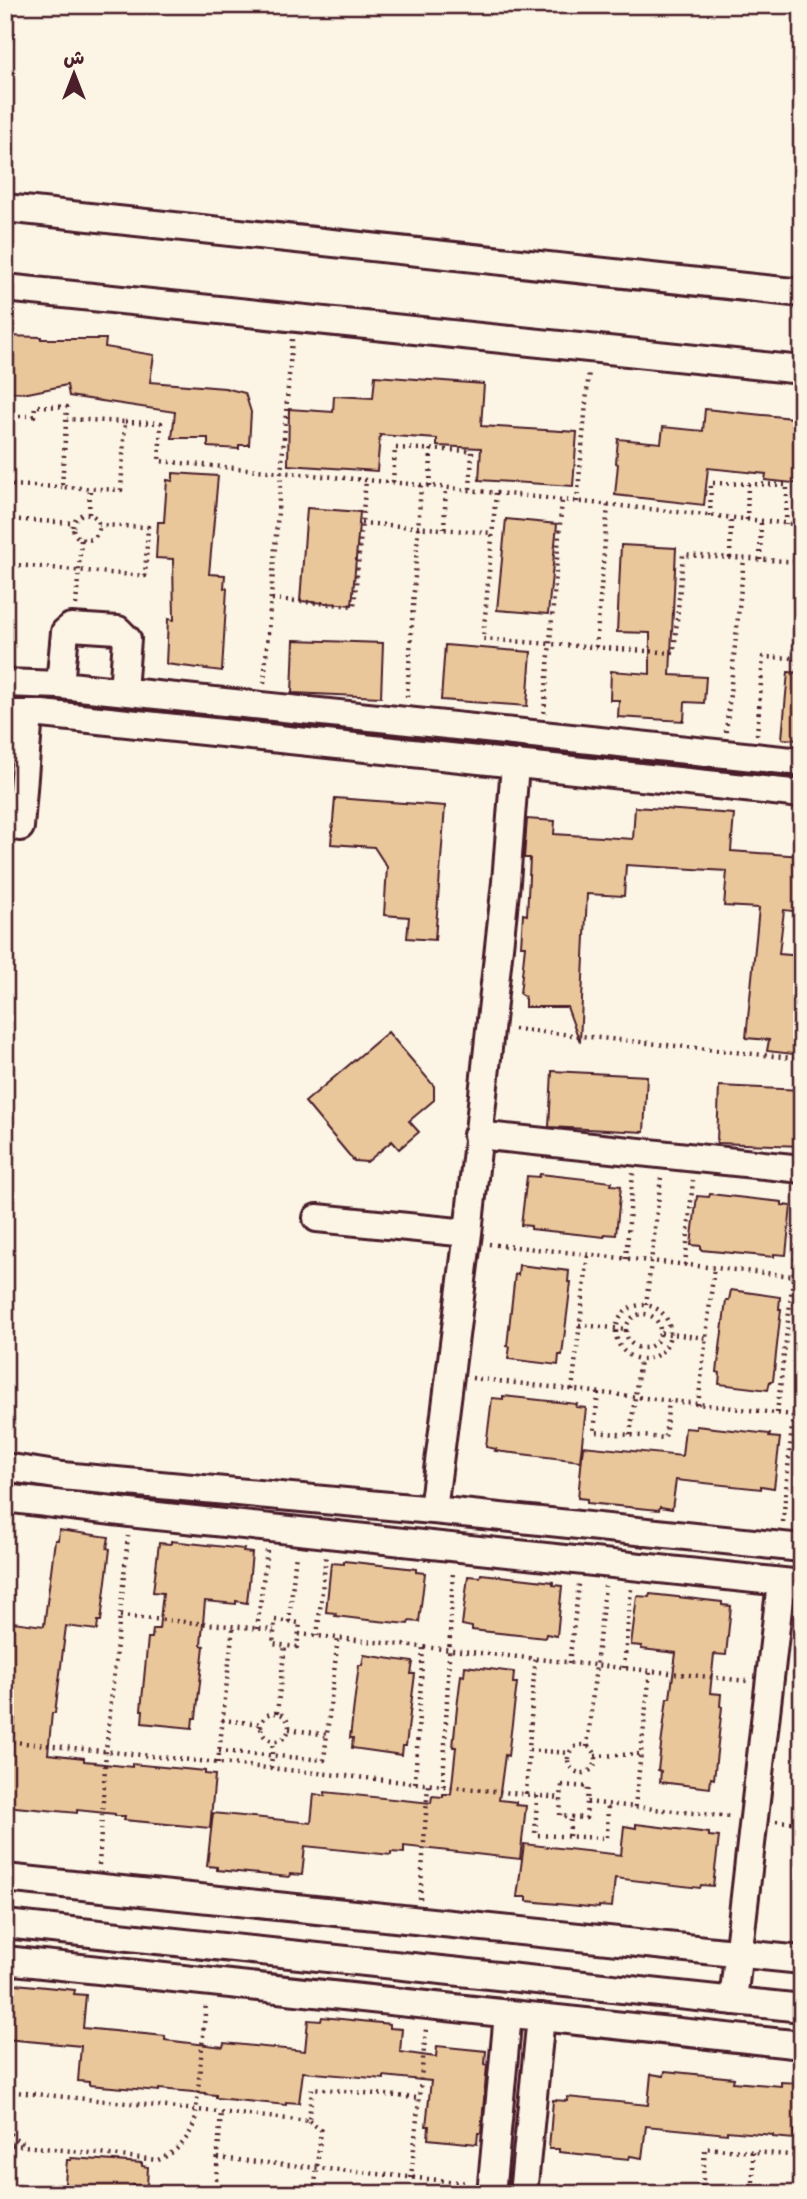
<svg xmlns="http://www.w3.org/2000/svg" width="807" height="2199" viewBox="0 0 807 2199" font-family="'Architects Daughter','Playpen Sans Arabic',sans-serif">
  <style>
    .building { fill: #eac79b; stroke: #4a1f2b; stroke-width: 2 }
    .lines { fill: none; stroke-linecap: round; stroke-linejoin: round }
    .minor-casing { stroke: #4a1f2b; stroke-width: 32 }
    .path { stroke: #4a1f2b; stroke-width: 4.5; stroke-dasharray: 2 5; stroke-linecap: butt }
    .minor { stroke: #fcf5e5; stroke-width: 26 }
  </style>
  <rect width="100%" height="100%" fill="#fcf5e5"/>
  <filter id="ink" filterUnits="userSpaceOnUse"><feTurbulence type="fractalNoise" baseFrequency=".0143" numOctaves="2"/><feDisplacementMap in="SourceGraphic" scale="14" xChannelSelector="R" yChannelSelector="G"/><feConvolveMatrix kernelMatrix="1 2 1 2 8 2 1 2 1" color-interpolation-filters="sRGB"/></filter>
  <g filter="url(#ink)">
    <path class="building" d="M5,336L41,337V339H106L105,347L154,355L150,382L225,388L245,393L251,412L249,445H239V449L208,447V438H172L175,412L69,396L67,385L28,393L5,392Z
      M375,376L484,384L481,426L577,432L573,486L479,480L481,448L437,446V439L380,435L377,471L288,465L289,409L333,412L334,396L373,398Z
      M705,409L802,419V484L765,480L766,474L708,468L704,505L615,495L618,464L616,463L618,439L661,443L663,427L703,431Z
      M173,473L218,476L209,574L225,575L224,588H227L222,671L166,664L168,619L174,620L173,559L156,558L158,522H164L167,480L173,481Z
      M307,508L360,512L352,605L300,601Z
      M506,519L557,524L548,614L497,610Z
      M621,545L676,548L670,675L706,677L704,703L685,702L684,721L618,717L619,700H610L611,671L650,674V633L617,632Z
      M294,640L383,643L381,697L292,693Z
      M445,645L531,652L527,706L441,700Z
      M788,672L802,673V740L782,739Z
      M335,798L445,806L435,940L407,938L409,917L384,915L387,867L374,847L331,844Z
      M635,807L734,814L731,851L802,856V912L784,910L779,954L802,956V1055L767,1051L769,1040L746,1038L759,908L724,906L727,871L626,865L624,896L587,894L580,1042L567,1007H525V997L520,994L525,946H521L523,914L527,915L530,858H524L527,819L555,821L554,834L633,839Z
      M388,1032L434,1086V1100L409,1121L419,1132L399,1149L392,1141L367,1162L354,1161L305,1102Z
      M552,1071L647,1076L644,1132L549,1127Z
      M719,1086L802,1090V1146L717,1143Z
      M540,1174L612,1182L611,1185L621,1186L616,1235L605,1234L604,1237L531,1229V1226L521,1225L527,1176L539,1177Z
      M710,1194L782,1202V1205L791,1206L786,1255L774,1254V1257L701,1250V1246L691,1245L697,1196L709,1197Z
      M519,1265L569,1271L568,1282H571L562,1355H559L558,1365L508,1359L510,1347L507,1346L515,1274L518,1275Z
      M731,1290L780,1297L779,1309H781L773,1381H770L768,1390L719,1384L720,1373L717,1372L726,1300H729Z
      M503,1396L577,1404L576,1407L586,1408L580,1461L495,1451L496,1449L486,1447L492,1398L503,1399Z
      M696,1426L770,1434L769,1437L780,1438L774,1488L761,1486V1489L676,1480L672,1509L660,1507L659,1510L587,1503V1499L578,1498L583,1446L682,1456L685,1428L696,1429Z
      M59,1530L109,1537L107,1548L110,1549L101,1621H98L97,1630L66,1626L55,1713H52L48,1754L84,1758V1761L95,1762V1763L132,1767V1764L205,1771V1774L215,1775L210,1828L124,1820L125,1816H115V1814L77,1810V1813L5,1806V1753L11,1754L15,1718L5,1717V1660L9,1632L12,1633L13,1622L44,1626L55,1540H58Z
      M171,1541L244,1549L243,1552L252,1553L247,1603L236,1601V1604L205,1601L201,1645L204,1646L196,1718H193L192,1728L142,1723L143,1710H141L148,1638H152L153,1629H159L163,1593L153,1592L159,1543L171,1544Z
      M344,1561L416,1569V1572L425,1573L419,1622L409,1621L408,1624L368,1620L335,1616L336,1613L326,1612L331,1563L344,1564Z
      M481,1574L553,1582V1585L562,1586L557,1636L546,1634L545,1638L472,1630V1627L462,1625L468,1576L480,1577Z
      M650,1594L722,1602V1605L731,1606L726,1655L714,1654L710,1693L721,1694L720,1706L722,1707L714,1779L711,1778L710,1788L660,1782L661,1771L658,1770L667,1698H670L676,1653L641,1649L642,1646L631,1645L637,1596L649,1597Z
      M364,1655L413,1662L411,1674H415L410,1713L406,1746H403L402,1755L352,1748L353,1738H350L355,1696L359,1665H362Z
      M465,1666L514,1672L513,1683H517L508,1756L505,1755L499,1800L516,1802V1805L526,1806L520,1859L404,1846V1853L391,1852V1855L305,1846L302,1875L290,1874L289,1877L217,1870V1867L207,1866L213,1813L311,1823L314,1794L325,1796V1792L431,1803L432,1796L443,1797V1794H451L456,1747H453L457,1708L461,1675L464,1676Z
      M636,1824L709,1833V1836L719,1837L713,1886L701,1885L700,1888L615,1878L612,1907L599,1906V1908L527,1901V1897H517L524,1844L621,1855L624,1826L636,1828Z
      M6,1983L75,1990L74,1994L86,1995L83,2028L165,2036V2040L223,2047L224,2043L305,2051L308,2020L321,2021L322,2017L390,2024V2028L402,2029L400,2052L436,2057L437,2046L486,2051L485,2064L487,2065L481,2133H478L477,2144L428,2139L429,2126H426L431,2081L384,2076V2079L303,2072L299,2103L286,2102V2105L216,2098V2095L205,2094V2093L159,2089V2091L89,2085V2082L78,2081L81,2046L5,2039Z
      M665,2071L734,2078L733,2082L781,2086V2082L800,2083L802,2132L794,2131V2139L773,2137V2135L727,2131V2134L646,2126L642,2158L630,2156L629,2159L559,2152V2149H549L553,2100L567,2101V2097L648,2105L651,2074L664,2076Z
      M71,2158L142,2163V2166L148,2167L147,2186L133,2185L132,2194H64L67,2160H71Z"/>
    <g class="lines">
      <defs>
        <path id="minor" d="M5,208L802,293
          M5,288L802,370
          M5,683L60,685L802,762
          M60,685L65,632L71,627L118,630L127,639L123,691
          M5,714H42L802,794
          M20,827L29,714
          M477,1135L802,1169
          M317,1218L468,1233
          M5,1467L62,1476L433,1510L802,1548
          M5,1498L138,1514L802,1584
          M433,1510L468,1233L506,882L515,765
          M5,1878L802,1960
          M5,1924L802,2008
          M5,1960L802,2045
          M733,2001L781,1582
          M491,2194L508,2014
          M523,2194L541,2017"/>
      </defs>
      <use href="#minor" class="minor-casing"/>
      <path class="path" d="M5,416H34L35,406L67,407L62,487L121,490L125,422L67,419
        M125,422L161,423L159,461L421,485L802,525
        M393,482L395,448L472,451L470,490
        M5,485L62,487
        M430,486L431,449
        M496,493L483,639L674,653L683,555L802,562
        M577,502L589,370
        M73 527a13 13 0 1 1 26 0a13 13 0 1 1-26 0Z
        M89,514L90,488
        M710,516L711,483L787,485L786,524
        M5,519L73,523
        M747,520L748,484
        M361,523L493,533
        M444,529L446,488
        M730,558L731,518
        M760,560L761,521
        M5,564L145,576L148,527L99,525
        M272,599L354,606L366,480
        M76,605L81,540
        M596,647L608,505
        M264,683L292,339
        M407,697L421,485
        M544,713L562,500
        M726,732L744,559
        M757,735L763,657L802,658
        M514,1029L802,1059
        M489,1244L802,1277
        M626,1259L633,1173
        M685,1265L693,1180
        M646,1305L661,1177
        M616 1332a27 27 0 1 1 54 0a27 27 0 1 1-54 0Z
        M626 1331a17 17 0 1 1 34 0a17 17 0 1 1-34 0Z
        M579,1325L626,1329
        M661,1333L706,1338
        M472,1378L802,1416
        M572,1390L588,1255
        M598,1393L594,1432L665,1438L669,1401
        M698,1405L714,1268
        M777,1413L802,1203
        M630,1435L640,1359
        M783,1522L793,1415
        M120,1616L274,1630
        M275,1620L300,1623L297,1647L273,1644Z
        M289,1622L296,1553
        M257,1629L267,1550
        M299,1634L747,1681
        M317,1636L326,1556
        M569,1663L579,1584
        M624,1668L631,1589
        M277,1713L285,1646
        M261 1727a14 14 0 1 1 28 0a14 14 0 1 1-28 0Z
        M222,1720L261,1724
        M289,1729L327,1735
        M5,1741L561,1798
        M568 1759a14 14 0 1 1 28 0a14 14 0 1 1-28 0Z
        M587,1747L605,1586
        M529,1750L570,1753
        M219,1751L324,1760L338,1638
        M595,1756L641,1754
        M218,1763L233,1626
        M271,1768L273,1741
        M415,1783L423,1647
        M562,1785L588,1787L586,1818L560,1816Z
        M443,1786L453,1570
        M526,1794L535,1659
        M537,1796L535,1835L607,1838L608,1804
        M587,1802L732,1817
        M635,1807L650,1671
        M776,1821L802,1823
        M569,1836L571,1817
        M99,1865L106,1751L128,1536
        M420,1899L428,1785
        M5,2091L309,2121L312,2088L418,2098
        M309,2121L321,2130L314,2194
        M5,2129L13,2137L27,2145
        M5,2144L158,2160C177,2152 187,2141 195,2122L206,2003
        M753,2152V2186
        M218,2158L468,2183
        M411,2178L426,2029
        M215,2194L221,2112
        M702,2194L705,2148L802,2156
        M731,2194C743,2184 755,2184 767,2194"/>
      <use href="#minor" class="minor"/>
    </g>
  </g>
  <rect width="807" height="2199" fill="none" stroke="#fcf5e5" stroke-width="28"/>
  <rect x="14" y="14" width="779" height="2171" fill="none" stroke="#4a1f2b" stroke-width="2.5" filter="url(#ink)"/>
  <g transform="translate(74 74)" stroke="#fcf5e5" stroke-width="5" paint-order="stroke">
  <path d="M0-5L12 26L0 18L-12 26Z" fill="#4a1f2b"/>
  <text y="-10" font-size="19" font-weight="bold" text-anchor="middle" fill="#4a1f2b">ش</text>
  </g>
</svg>
